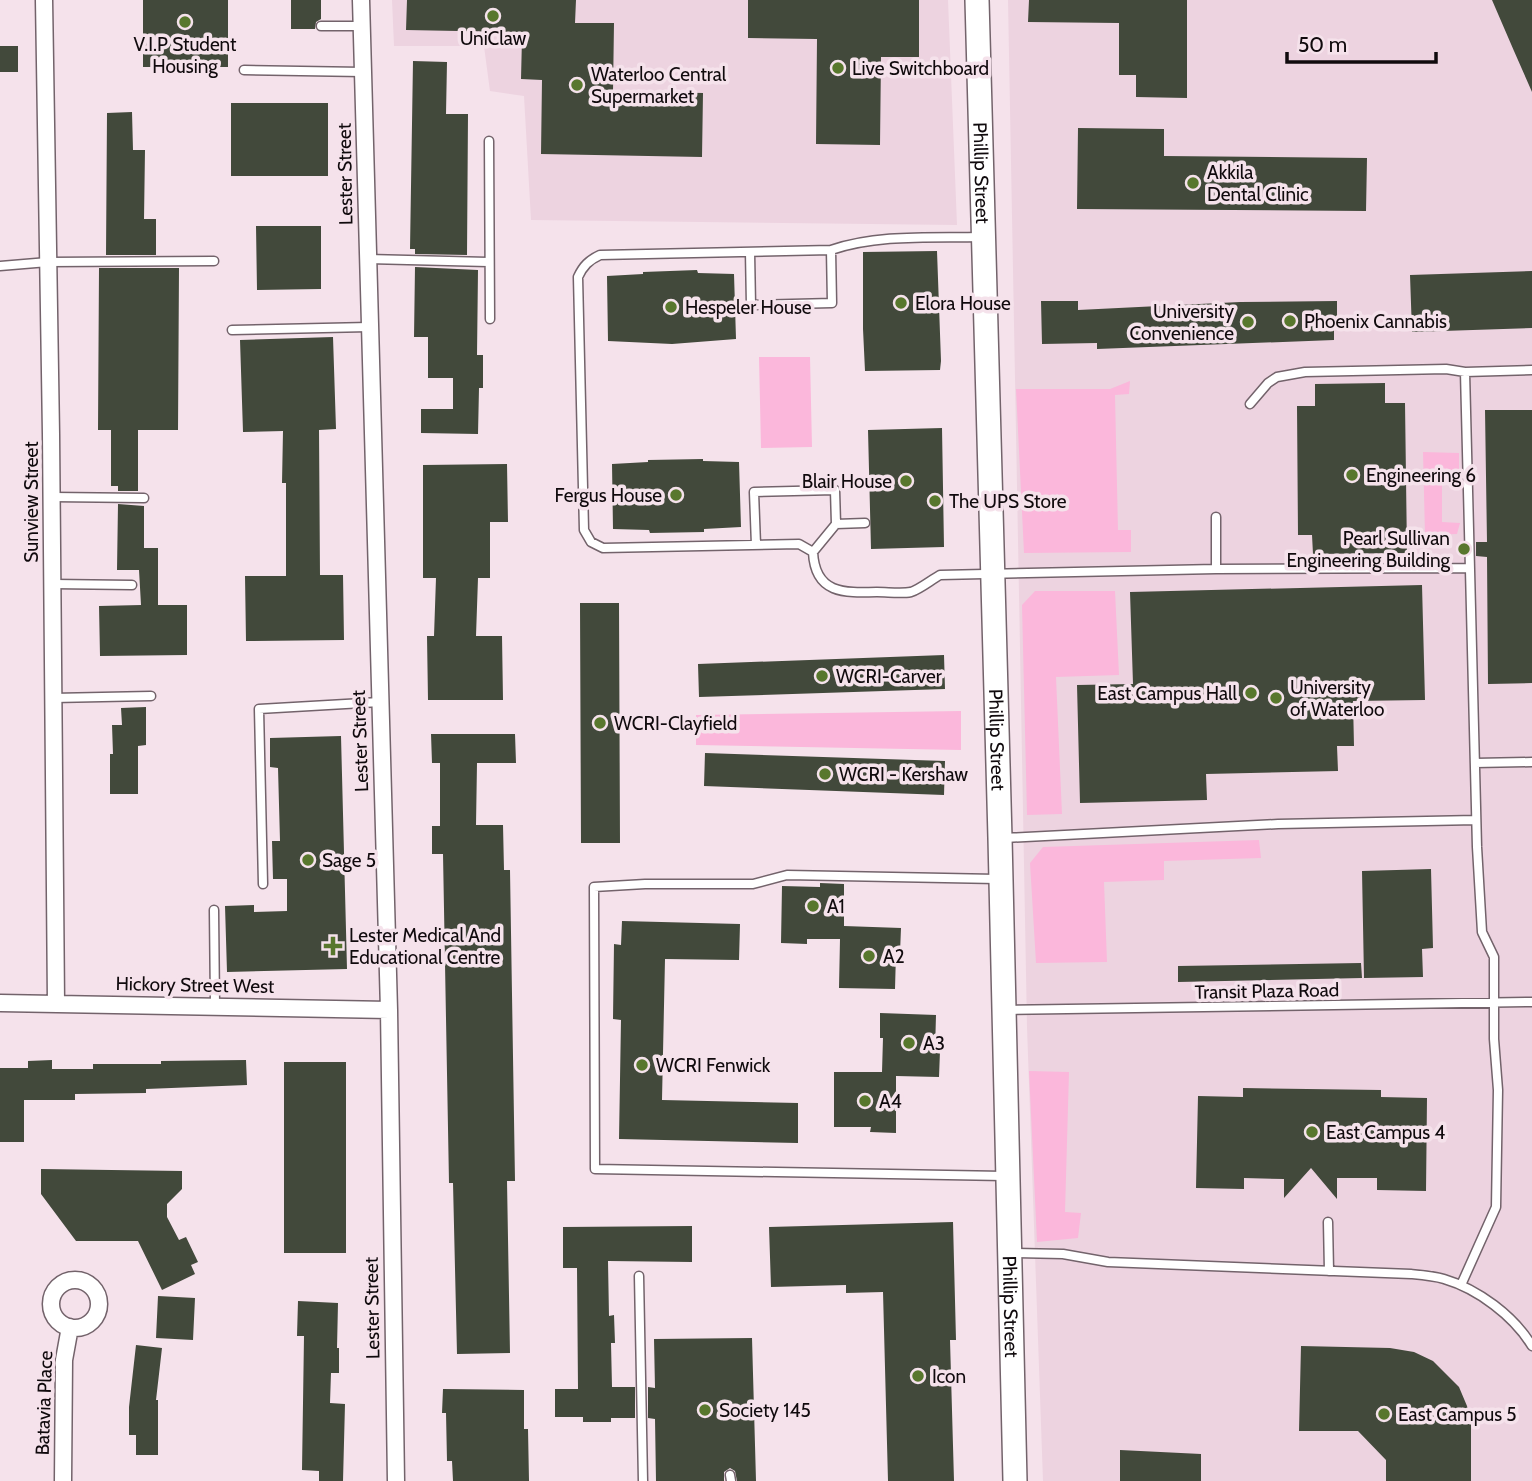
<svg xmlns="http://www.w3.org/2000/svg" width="1532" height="1481" viewBox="0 0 1532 1481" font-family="Cabin,sans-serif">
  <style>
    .built { fill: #edd3e0 }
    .green { fill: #fbb7db }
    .building { fill: #42493b }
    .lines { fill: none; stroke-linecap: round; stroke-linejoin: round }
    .lane-casing { stroke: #73636b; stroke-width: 11 }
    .street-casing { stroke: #73636b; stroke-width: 19 }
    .secondary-casing { stroke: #73636b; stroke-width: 26 }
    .lane { stroke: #fff; stroke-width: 8 }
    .street { stroke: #fff; stroke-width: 16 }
    .secondary { stroke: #fff; stroke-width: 23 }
    .poi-dot { fill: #58772d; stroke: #f5e2eb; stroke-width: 2.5 }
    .labels { text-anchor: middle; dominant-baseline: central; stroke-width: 7; stroke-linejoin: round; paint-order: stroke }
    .poi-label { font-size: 19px; fill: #100a0d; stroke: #f5e2eb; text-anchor: start }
    .street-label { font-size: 19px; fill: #100a0d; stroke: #f5e2eb }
  </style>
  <rect width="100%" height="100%" fill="#f5e2eb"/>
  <path class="built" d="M392,0H948L957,225L531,220L524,96L490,91L484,46H394Z
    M1008,0H1532V1481H1043L1027,1027Z"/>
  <path class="green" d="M759,357H810L812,447L761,448Z
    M1130,381L1129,394L1115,395L1118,530H1131V552L1024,553L1016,389H1110Z
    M1423,452L1459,453V470L1442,472V522L1460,523L1457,534L1425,535Z
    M1035,591H1115L1119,675L1056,677L1062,814L1027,815L1022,605Z
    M961,711V750L696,745V715Z
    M1259,840L1261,858L1164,861V880L1104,882L1107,962L1036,963L1030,863L1043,847Z
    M1029,1071L1069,1072L1065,1212L1081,1213L1078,1238L1037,1242Z"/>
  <path class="building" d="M143,0H228V67H143Z
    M291,0H321V19L316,22L315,29H291Z
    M407,0H576L575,23H614L613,91L703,93L702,157L541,154L542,80L521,79L522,38L511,32L406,30Z
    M748,0H919V57H881L880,145L816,144L817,39L748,38Z
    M1029,0H1187V98L1136,97V75H1119V23L1028,22Z
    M1492,0H1532V92L1514,51Z
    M0,46H18V72H0Z
    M413,61L447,62L446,114H468L467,255L415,254V249H410Z
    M231,103H328V176H231Z
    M132,112L133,150H145L144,219H156V255H106L107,113Z
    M1078,128L1164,129V156L1367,158L1366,211L1077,209Z
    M256,226H321V289L257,290Z
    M937,251L941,361L940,370L865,371L863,329V252Z
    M415,267L478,270L477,355H483V388H479L478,434L421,433V409H453V378H428V337H414Z
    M99,268H179L178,430H138V491H118V486H111V430H98Z
    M697,270L698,273L734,274L736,339L672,344L608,341L607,276L643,274V272Z
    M1532,271V328L1412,332L1410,275Z
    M1041,301H1078V310L1240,302L1337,301V317L1334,320V340L1097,349V343L1042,344Z
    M333,337L336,429L319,430L320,575H343L344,640L246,641L245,576H286V483H282L283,431L243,432L240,340Z
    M1385,383V403H1405L1407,553L1313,554L1312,535H1298L1297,406H1315V384Z
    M1485,410H1532V683L1488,684L1487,557L1476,556V542H1487Z
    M942,428L944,547L871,549L868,430Z
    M703,459V461L739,462L741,527L704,529V532L650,533L649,530L613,529L612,464L648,462V460Z
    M507,464L508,522H490V578H478L476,636H502L503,700H428L427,636H434L436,578H423V465Z
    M118,504L144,506V548H158V605H187V655L100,656L99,606L141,605L139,570H117Z
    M1422,585L1425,700L1353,701L1354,746H1337L1338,771L1206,774L1207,800L1080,803L1077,685L1133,684L1130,592Z
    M580,603H619L620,843H581Z
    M944,655L945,689L699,697L698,664Z
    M146,707V745L138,746V794H110V754H113L112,725H122L121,708Z
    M431,734H515L516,763H477L476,825H503L504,870H510L515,1181H507L510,1353L457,1354L453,1183H449L443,854H432V826H440V763H432Z
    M341,736L347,969L227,972L225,906L254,905V912L287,911V879H273L272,841H280L278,768L270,767V738Z
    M705,753L945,761L944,795L704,786Z
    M1431,869L1433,948L1422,949L1423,977L1364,978L1362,871Z
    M820,883L844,884V926L901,928L900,953H896L895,989L839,988L840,939H807V944L781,943L782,886L820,887Z
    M622,921L740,924L739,960L665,959L662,1100L798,1103V1143L619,1139L621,1020L613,1019L614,944L621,945Z
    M1361,963L1362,978L1178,982V966Z
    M880,1013L936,1015L935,1051H940L939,1077L896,1076V1133L870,1132L871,1127H834V1072H882L883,1038H880Z
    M52,1060V1069H93V1064H161V1061L246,1060L247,1085L146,1089V1093L75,1094V1100H24V1142H0V1068H28V1061Z
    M284,1062H346V1253H284Z
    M1243,1088L1381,1090V1097L1427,1098L1426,1191L1377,1190V1178H1337V1199L1311,1168L1284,1198V1179L1244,1178V1189L1196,1188L1198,1096L1243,1097Z
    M41,1169L182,1171V1189L167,1204V1217L179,1240L186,1237L198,1262L191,1265L195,1274L162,1290L138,1241H76L41,1194Z
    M953,1222L956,1340H950L954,1481H888L883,1292L846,1293V1285L771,1287L769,1227Z
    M692,1226V1262L608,1261L609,1316L614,1315L615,1343H611L612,1387H635V1418H611V1422H583V1417H555V1389H578L577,1268H563V1227Z
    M158,1296L195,1298L193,1340L156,1338Z
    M298,1301L338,1303L337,1348H339V1373H331L330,1403L345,1404L343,1481H319V1471L302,1470L304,1336H297Z
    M752,1338L756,1481H737L735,1471L730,1468L724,1472V1481H656L655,1419L648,1418V1387L655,1388L654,1339Z
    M136,1345L162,1348L156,1400H158V1455H136V1435H129V1407Z
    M1301,1346L1390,1348L1414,1352L1433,1361L1459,1387L1467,1406L1471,1423V1481H1386V1460L1358,1431H1299Z
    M443,1389L524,1390V1429H528L529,1481H453L452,1461H447L446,1413H442Z
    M1120,1450L1201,1454V1481H1120Z"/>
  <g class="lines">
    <defs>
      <path id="lane" d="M321,26H362
        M244,70L363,72
        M489,141L490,319
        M750,252L751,305L832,303L831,250
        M368,259L488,262
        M0,266L48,262L214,261
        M232,330L369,327
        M1250,404L1268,383L1277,377L1305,372L1446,369L1465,372L1532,370
        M52,497L144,498
        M1216,517V569
        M836,524L865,523
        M756,545L754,492L835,490L836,524L813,552C815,594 844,593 877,592C888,592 901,594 911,592C920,589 931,580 940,575L1216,569L1470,568
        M813,552L799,544L603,548L591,542L584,530L578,277C583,266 589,260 600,255L831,250C878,234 931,238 980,237
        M53,584L132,585
        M53,698L151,696
        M1475,763L1532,762
        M1004,838L1278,824L1476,820
        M997,879L787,875L753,884H645L594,887L595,1169L1004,1176
        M263,884L259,709L380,702
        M214,910L215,1006
        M1007,1010L1532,1002
        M1328,1222L1329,1271
        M1012,1253L1063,1254L1108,1262L1411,1274C1422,1275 1434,1276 1444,1279C1478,1289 1514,1316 1532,1346
        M639,1276L643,1481
        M1461,1285L1496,1207L1498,1090L1494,1039V957L1482,932L1477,847L1465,372
        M730,1475L731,1481"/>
      <path id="street" d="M44,0L51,434L56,1003
        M361,0L389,1010L396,1481
        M0,1003L389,1010
        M51 1304a24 24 0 1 1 48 0a24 24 0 1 1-48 0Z
        M63,1481L64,1360L70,1327"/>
      <g id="secondary">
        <path id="s1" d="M977,0L1000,838L1015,1481"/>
      </g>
    </defs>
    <use href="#lane" class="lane-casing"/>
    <use href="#street" class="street-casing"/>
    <use href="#secondary" class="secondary-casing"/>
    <use href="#lane" class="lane"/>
    <use href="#street" class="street"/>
    <use href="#secondary" class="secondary"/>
  </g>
  <g class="poi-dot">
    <circle cx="493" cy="16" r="7"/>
    <circle cx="185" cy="22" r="7"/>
    <circle cx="838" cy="68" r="7"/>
    <circle cx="577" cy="85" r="7"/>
    <circle cx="1193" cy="183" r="7"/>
    <circle cx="901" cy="303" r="7"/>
    <circle cx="671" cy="307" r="7"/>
    <circle cx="1290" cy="321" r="7"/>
    <circle cx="1248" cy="322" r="7"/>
    <circle cx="1352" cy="475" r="7"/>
    <circle cx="906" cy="481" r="7"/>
    <circle cx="676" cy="495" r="7"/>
    <circle cx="935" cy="501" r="7"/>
    <circle cx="1464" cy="549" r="7"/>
    <circle cx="822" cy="676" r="7"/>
    <circle cx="1251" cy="693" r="7"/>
    <circle cx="1276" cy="698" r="7"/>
    <circle cx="600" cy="723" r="7"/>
    <circle cx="825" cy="774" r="7"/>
    <circle cx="308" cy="860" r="7"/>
    <circle cx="813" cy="906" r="7"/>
    <path d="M329.5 935.5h7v7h7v7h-7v7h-7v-7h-7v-7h7z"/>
    <circle cx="869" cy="956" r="7"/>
    <circle cx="909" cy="1043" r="7"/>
    <circle cx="642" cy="1065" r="7"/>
    <circle cx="865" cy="1101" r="7"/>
    <circle cx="1312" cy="1132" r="7"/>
    <circle cx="918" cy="1376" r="7"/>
    <circle cx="705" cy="1410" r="7"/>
    <circle cx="1384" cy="1414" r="7"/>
  </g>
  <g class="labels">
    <g class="poi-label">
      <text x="493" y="38" text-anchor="middle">UniClaw</text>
      <text x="185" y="44" text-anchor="middle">V.I.P Student<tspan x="185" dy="22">Housing</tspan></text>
      <text x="852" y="68">Live Switchboard</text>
      <text x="591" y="74">Waterloo Central<tspan x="591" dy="22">Supermarket</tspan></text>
      <text x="1207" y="172">Akkila<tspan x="1207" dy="22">Dental Clinic</tspan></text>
      <text x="915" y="303">Elora House</text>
      <text x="685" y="307">Hespeler House</text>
      <text x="1234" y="311" text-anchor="end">University<tspan x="1234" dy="22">Convenience</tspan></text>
      <text x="1304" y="321">Phoenix Cannabis</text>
      <text x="1366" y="475">Engineering 6</text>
      <text x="892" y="481" text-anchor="end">Blair House</text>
      <text x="662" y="495" text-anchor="end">Fergus House</text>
      <text x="949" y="501">The UPS Store</text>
      <text x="1450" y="538" text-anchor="end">Pearl Sullivan<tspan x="1450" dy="22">Engineering Building</tspan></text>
      <text x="836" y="676">WCRI-Carver</text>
      <text x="1290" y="687">University<tspan x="1290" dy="22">of Waterloo</tspan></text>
      <text x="1237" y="693" text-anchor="end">East Campus Hall</text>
      <text x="614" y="723">WCRI-Clayfield</text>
      <text x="839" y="774">WCRI - Kershaw</text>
      <text x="322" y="860">Sage 5</text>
      <text x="827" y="906">A1</text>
      <text x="349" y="935">Lester Medical And<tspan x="349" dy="22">Educational Centre</tspan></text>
      <text x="883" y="956">A2</text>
      <text x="923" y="1043">A3</text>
      <text x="656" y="1065">WCRI Fenwick</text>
      <text x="879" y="1101">A4</text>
      <text x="1326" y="1132">East Campus 4</text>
      <text x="932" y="1376">Icon</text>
      <text x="719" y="1410">Society 145</text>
      <text x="1398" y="1414">East Campus 5</text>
    </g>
    <g class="street-label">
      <text transform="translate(345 174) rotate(-91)">Lester Street</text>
      <text stroke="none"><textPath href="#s1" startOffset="173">Phillip Street</textPath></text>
      <text transform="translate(31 502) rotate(-90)">Sunview Street</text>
      <text stroke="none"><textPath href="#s1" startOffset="740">Phillip Street</textPath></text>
      <text transform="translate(360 741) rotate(-92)">Lester Street</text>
      <text transform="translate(195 985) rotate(1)">Hickory Street West</text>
      <text transform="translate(1267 991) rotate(-1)">Transit Plaza Road</text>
      <text stroke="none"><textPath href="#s1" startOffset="1307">Phillip Street</textPath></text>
      <text transform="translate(372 1308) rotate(-91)">Lester Street</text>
      <text transform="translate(44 1403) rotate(-88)">Batavia Place</text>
    </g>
  </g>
  <path d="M1287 52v10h149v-10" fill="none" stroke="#100a0d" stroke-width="3.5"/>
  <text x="1298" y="52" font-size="21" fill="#100a0d" stroke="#f5e2eb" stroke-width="5" paint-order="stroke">50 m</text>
</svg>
